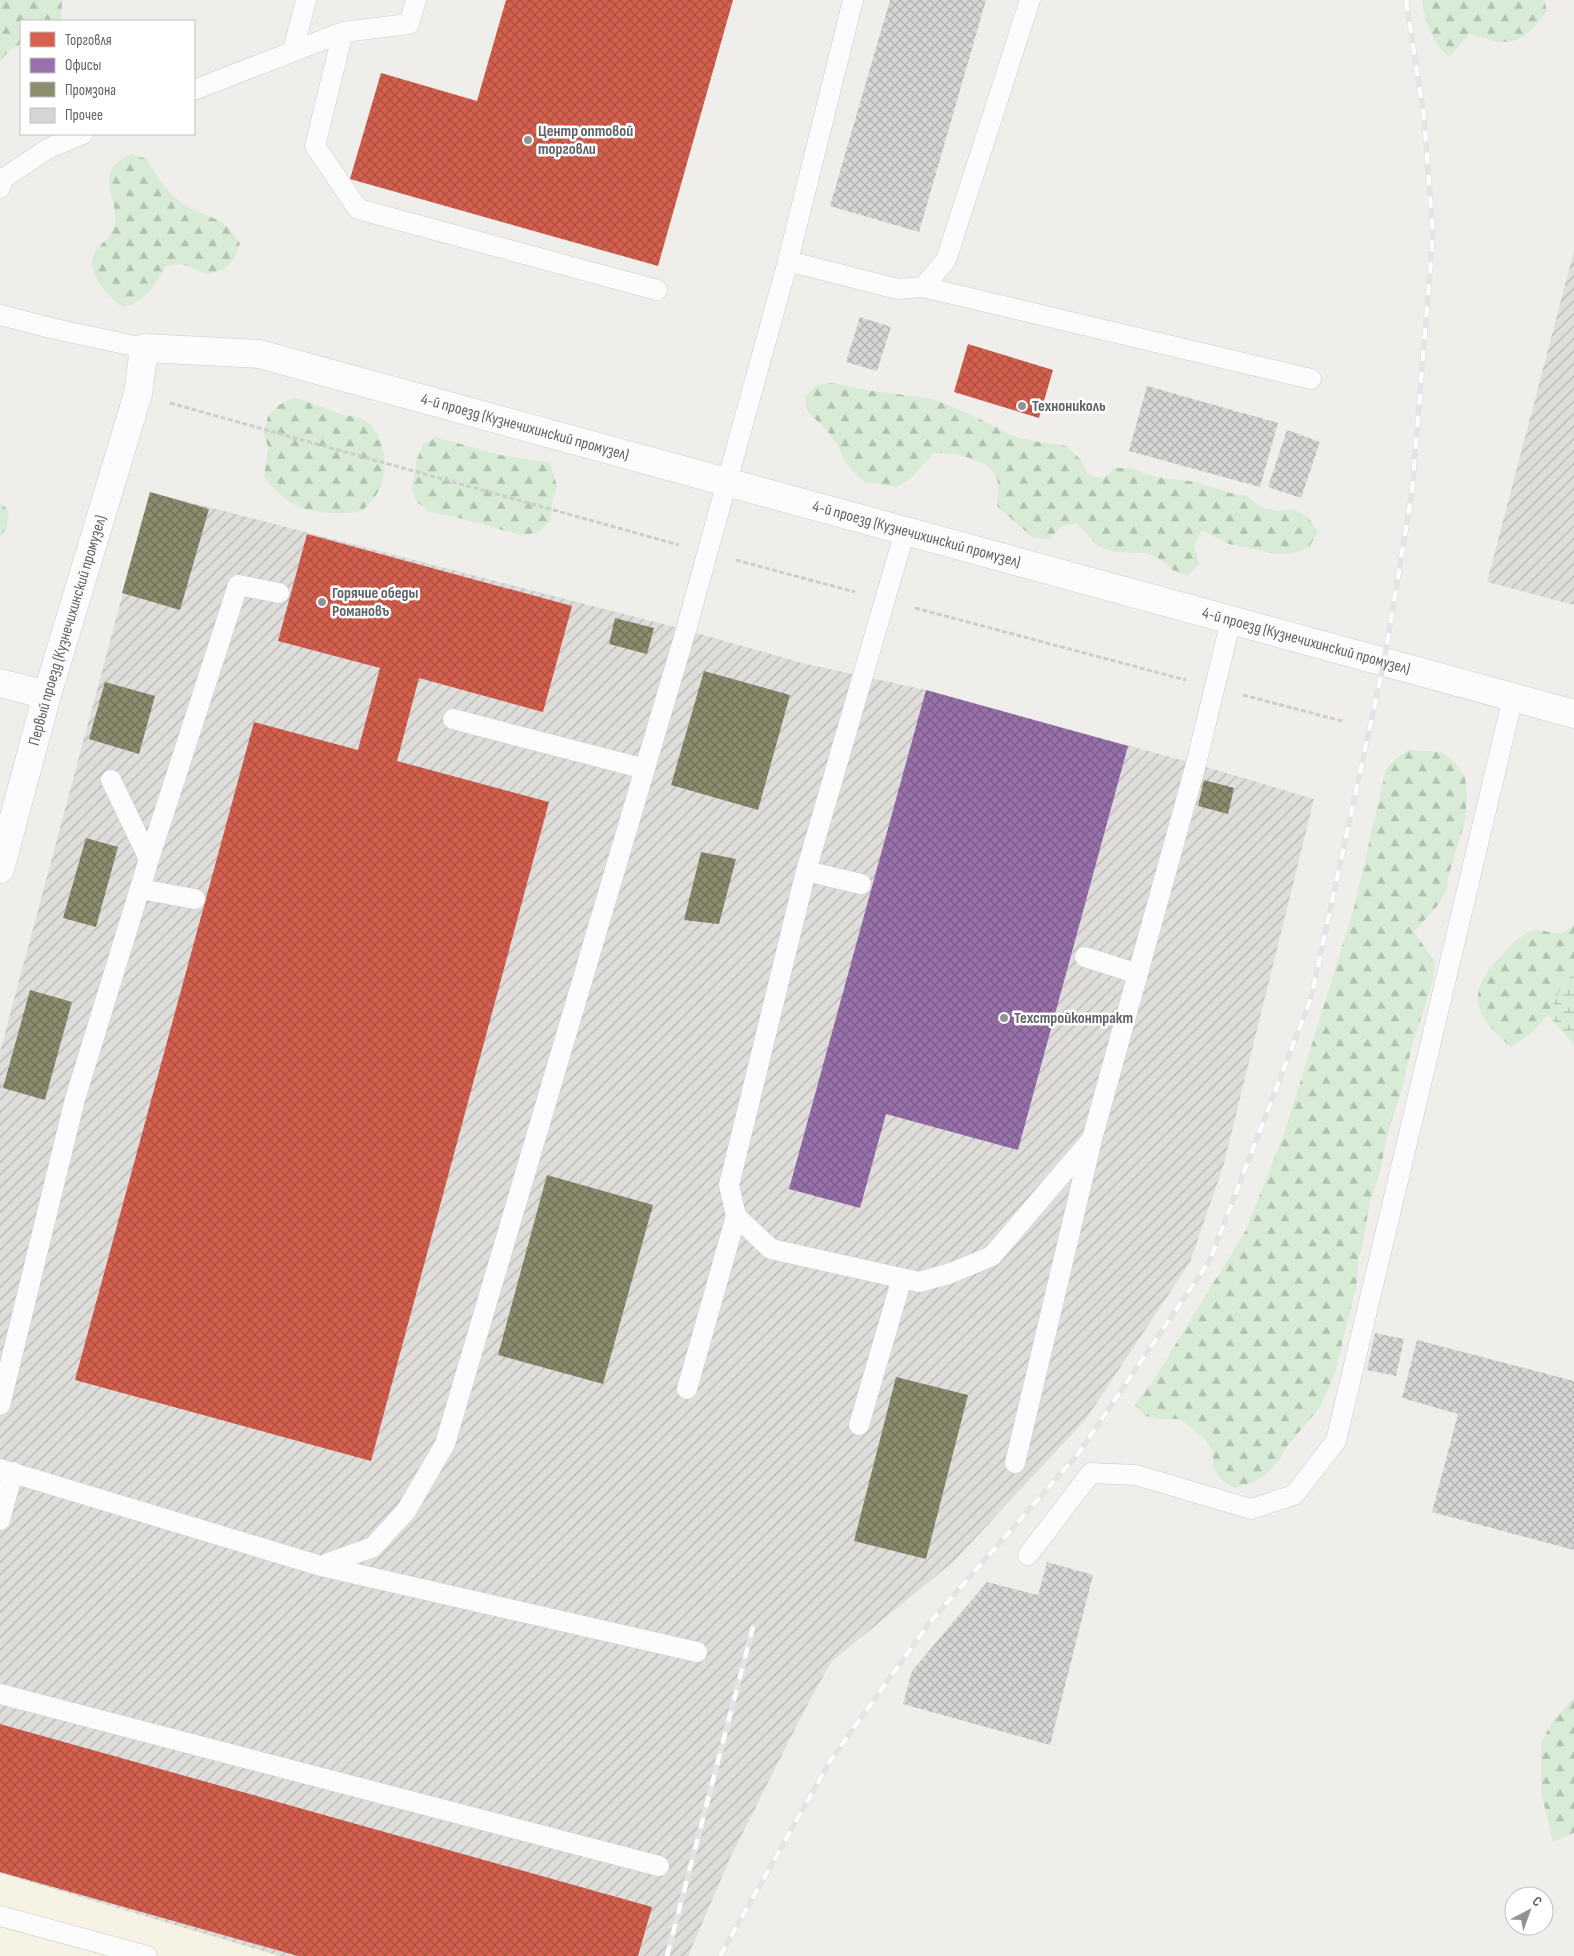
<svg xmlns="http://www.w3.org/2000/svg" width="1574" height="1956" viewBox="0 0 1574 1956" font-family="'Sofia Sans Condensed',sans-serif">
  <style>
    .commercial { fill: #f7f3e4 }
    .industrial { fill: url(#industrial-furrows) }
    .forest { fill: url(#forest-firs) }
    .wetland { fill: url(#wetland-marsh) }
    .shops { fill: url(#shops-cross-hatch) }
    .offices { fill: url(#offices-cross-hatch) }
    .industry { fill: url(#industry-cross-hatch) }
    .building { fill: url(#building-cross-hatch) }
    .lines { fill: none; stroke-linecap: round; stroke-linejoin: round }
    .service-casing { stroke: #cbcccc; stroke-width: 21 }
    .minor-casing { stroke: #cbcccc; stroke-width: 29 }
    .path { stroke: #cacfcc; stroke-width: 3; stroke-dasharray: 5 2.5; stroke-linecap: butt }
    .service { stroke: #fdfcfc; stroke-width: 20 }
    .minor { stroke: #fdfcfc; stroke-width: 28 }
    .rail-casing { stroke: #e4e4e4; stroke-width: 5.5 }
    .rail { stroke: #fff; stroke-width: 4; stroke-dasharray: 11; stroke-linecap: butt }
    .poi-dot { fill: #919496; stroke: #fff; stroke-width: 2 }
    .labels { text-anchor: middle; dominant-baseline: central; stroke-width: 5; stroke-linejoin: round; paint-order: stroke }
    .poi-label { font-size: 16px; font-weight: bold; fill: #5f6368; stroke: #fff; text-anchor: start }
    .street-label { font-size: 16px; fill: #5f6368; stroke: #fff }
  </style>
  <defs>
    <pattern id="industrial-furrows" width="10" height="10" patternUnits="userSpaceOnUse" patternTransform="scale(1.25)"><rect width="10" height="10" fill="#dfddda"/><path d="M-1 1l2-2M0 10L10 0M9 11l2-2" fill="none" stroke="#b8b7b5"/></pattern>
    <pattern id="forest-firs" width="22" height="20" patternUnits="userSpaceOnUse" patternTransform="scale(1.25)"><rect width="22" height="20" fill="#d8ebd6"/><path d="M5 1l3.5 6h-7zM16 11l3.5 6h-7z" fill="#b2c2b1"/></pattern>
    <pattern id="wetland-marsh" width="20" height="14" patternUnits="userSpaceOnUse" patternTransform="scale(1.25)"><rect width="20" height="14" fill="#d8ebd6"/><path d="M1 5h8M5 5V1M11 12h8M15 12V8" fill="none" stroke="#b2c2b1"/></pattern>
    <pattern id="shops-cross-hatch" width="8" height="8" patternUnits="userSpaceOnUse" patternTransform="scale(1.25)"><rect width="8" height="8" fill="#d6604d"/><path d="M0 0l8 8M0 8l8-8" fill="none" stroke="#a85042"/></pattern>
    <pattern id="offices-cross-hatch" width="8" height="8" patternUnits="userSpaceOnUse" patternTransform="scale(1.25)"><rect width="8" height="8" fill="#9970ab"/><path d="M0 0l8 8M0 8l8-8" fill="none" stroke="#7a5c88"/></pattern>
    <pattern id="industry-cross-hatch" width="8" height="8" patternUnits="userSpaceOnUse" patternTransform="scale(1.25)"><rect width="8" height="8" fill="#8c8c6e"/><path d="M0 0l8 8M0 8l8-8" fill="none" stroke="#70705a"/></pattern>
    <pattern id="building-cross-hatch" width="8" height="8" patternUnits="userSpaceOnUse" patternTransform="scale(1.25)"><rect width="8" height="8" fill="#d6d5d3"/><path d="M0 0l8 8M0 8l8-8" fill="none" stroke="#b1b0af"/></pattern>
  </defs>
  <rect width="100%" height="100%" fill="#efeeea"/>
  <path class="commercial" d="M0,1873L281,1956H0Z"/>
  <path class="industrial" d="M1574,251V605L1487,582Z
    M150,492L686,630L802,663L926,690L1196,764L1314,799L1223,1167L1190,1262L1086,1419L953,1562L831,1662L804,1711L731,1856L688,1956H280L0,1873V1052Z"/>
  <path class="forest" d="M0,0H62L61,21H21V44C11,48 5,53 0,63Z
    M1422,0H1544L1547,11C1522,44 1509,49 1470,33L1449,57C1432,43 1425,22 1422,0Z
    M132,154L147,159C156,177 172,199 190,208C216,221 222,216 240,243L235,258L224,269L208,274L181,264L166,266C152,288 149,300 122,307C110,297 93,281 92,263C92,247 113,239 115,224C118,195 91,170 132,154Z
    M832,383L866,390L933,399L967,413L1016,437L1033,441L1067,446L1080,459L1088,474L1103,479L1115,468H1131L1146,474L1162,478L1197,482L1230,493L1246,496L1260,507L1277,511L1293,509L1308,517L1318,532L1309,547L1294,553L1277,554L1229,544L1202,530L1194,545L1199,564L1187,576L1173,570L1161,560L1147,553L1114,552L1098,546L1076,523L1060,527L1049,540L1032,537L997,506C998,496 1000,483 995,474C985,458 951,452 934,453L911,478L897,487L865,482L854,472L844,459L838,445L829,433L808,412L805,397L816,385Z
    M294,398C312,402 324,409 341,414C347,416 354,416 360,418C384,429 389,463 381,485C377,497 369,504 361,512C317,515 291,513 264,477L268,447L264,433L268,416L279,405Z
    M436,437L500,455L550,463L557,486L552,502L551,520L537,533L520,535L460,518L429,512L417,502L412,488L417,459L423,444Z
    M0,504C14,509 8,528 0,537Z
    M1409,750L1442,752L1455,763L1465,777L1467,795L1465,821L1449,874L1446,891L1437,906L1414,932L1435,962L1433,980L1411,1049L1403,1085L1387,1136L1380,1172L1369,1206L1363,1243L1358,1260V1278L1335,1373L1320,1407L1287,1446L1278,1462L1266,1474L1251,1483L1234,1488L1221,1480L1213,1467V1452L1204,1438L1192,1428L1179,1419H1162L1145,1416L1135,1405L1153,1381L1246,1230L1286,1128L1354,908L1386,770L1395,759Z
    M1574,925V972L1559,992L1548,1015L1531,1033L1511,1047C1474,1015 1464,994 1501,956C1510,946 1521,934 1534,930C1542,928 1552,935 1561,933C1565,932 1570,928 1574,925Z
    M1574,1697V1833L1553,1842L1541,1792V1743L1552,1722Z"/>
  <path class="wetland" d="M1574,972V1045L1548,1015L1559,992Z"/>
  <path class="shops" d="M506,0H733L658,266L350,179L381,73L477,101Z
    M968,344L1053,370L1039,418L954,392Z
    M307,534L572,606L543,712L419,678L397,761L549,802L371,1461L75,1380L254,722L358,750L380,668L278,641Z
    M0,1724L652,1907L638,1956H298L0,1872Z"/>
  <path class="offices" d="M926,690L1128,746L1018,1150L886,1114L860,1208L789,1189Z"/>
  <path class="industry" d="M150,492L209,509L180,610L122,593Z
    M615,618L654,628L647,654L609,644Z
    M704,671L790,695L758,810L671,785Z
    M105,682L155,696L139,754L89,739Z
    M1204,780L1234,788L1228,814L1198,806Z
    M86,838L118,847L96,927L63,918Z
    M701,852L736,859L719,924L684,920Z
    M30,990L72,1002L45,1100L3,1088Z
    M547,1175L653,1205L603,1384L498,1355Z
    M896,1377L968,1395L926,1559L854,1541Z"/>
  <path class="building" d="M890,0H986L919,232L830,206Z
    M860,317L891,327L877,371L846,362Z
    M1147,386L1278,423L1260,487L1129,451Z
    M1287,430L1320,442L1301,498L1268,487Z
    M1375,1333L1404,1339L1396,1376L1367,1370Z
    M1417,1340L1574,1381V1550L1432,1512L1458,1414L1402,1398Z
    M1047,1562L1093,1575L1050,1745L903,1704L912,1671L987,1582L1038,1595Z"/>
  <g class="lines">
    <defs>
      <path id="service" d="M343,32L315,146L358,209L657,290
        M293,51L306,0
        M194,90L343,32L409,24L416,0
        M0,188L4,178L49,148L83,134
        M788,261L898,289L923,287L946,260L1030,0
        M923,287L1311,379
        M0,315L55,329L144,348
        M905,531L806,871L729,1185L736,1216L771,1249L919,1282L951,1273L992,1256L1092,1139L1196,764L1231,620
        M453,719L645,769
        M111,780L149,859
        M806,871L861,884
        M140,889L195,899
        M1085,957L1138,974
        M687,1389L736,1216
        M0,1405L75,1099L149,859L238,585L279,593
        M859,1425L902,1278
        M1015,1463L1091,1144
        M0,1469L321,1566L373,1547L406,1511L445,1444L686,630L788,261L853,0
        M0,1520L13,1472
        M1028,1555L1091,1473L1136,1475L1251,1509L1294,1495L1336,1441L1513,697
        M321,1566L697,1652
        M0,1694L659,1866
        M0,1916L147,1956"/>
      <g id="minor">
        <path d="M0,683L47,695"/>
        <path id="s1" d="M0,869L47,695L138,394L144,348L259,354L1574,714"/>
      </g>
    </defs>
    <use href="#service" class="service-casing"/>
    <use href="#minor" class="minor-casing"/>
    <path class="path" d="M170,403L679,545
      M736,560L855,592
      M915,608L1186,680
      M1243,695L1342,721"/>
    <use href="#service" class="service"/>
    <use href="#minor" class="minor"/>
    <defs>
      <path id="rail" d="M667,1956L753,1627
        M720,1956L830,1761L930,1622L1078,1454L1210,1260L1311,998L1384,662L1412,492L1433,234L1424,117L1406,0"/>
    </defs>
    <use href="#rail" class="rail-casing"/>
    <use href="#rail" class="rail"/>
  </g>
  <g class="poi-dot">
    <circle cx="528" cy="140" r="5"/>
    <circle cx="1022" cy="406" r="5"/>
    <circle cx="322" cy="602" r="5"/>
    <circle cx="1004" cy="1018" r="5"/>
  </g>
  <g class="labels">
    <g class="poi-label">
      <text x="538" y="131">Центр оптовой<tspan x="538" dy="18">торговли</tspan></text>
      <text x="1032" y="406">Технониколь</text>
      <text x="332" y="593">Горячие обеды<tspan x="332" dy="18">Романовъ</tspan></text>
      <text x="1014" y="1018">Техстройконтракт</text>
    </g>
    <g class="street-label">
      <text stroke="none"><textPath href="#s1" startOffset="932">4-й проезд (Кузнечихинский промузел)</textPath></text>
      <text stroke="none"><textPath href="#s1" startOffset="1338">4-й проезд (Кузнечихинский промузел)</textPath></text>
      <text stroke="none"><textPath href="#s1" startOffset="248">Первый проезд (Кузнечихинский промузел)</textPath></text>
      <text stroke="none"><textPath href="#s1" startOffset="1742">4-й проезд (Кузнечихинский промузел)</textPath></text>
    </g>
  </g>
  <rect x="20" y="20" width="175" height="115" fill="#ffffff" stroke="#bfc1c3"/>
  <rect x="30" y="32" width="25" height="15" fill="#d6604d" stroke="#bfc1c3"/>
  <text x="65" y="45" font-size="15" fill="#5f6368">Торговля</text>
  <rect x="30" y="58" width="25" height="15" fill="#9970ab" stroke="#bfc1c3"/>
  <text x="65" y="70" font-size="15" fill="#5f6368">Офисы</text>
  <rect x="30" y="82" width="25" height="15" fill="#8c8c6e" stroke="#bfc1c3"/>
  <text x="65" y="95" font-size="15" fill="#5f6368">Промзона</text>
  <rect x="30" y="108" width="25" height="15" fill="#d6d5d3" stroke="#bfc1c3"/>
  <text x="65" y="120" font-size="15" fill="#5f6368">Прочее</text>
  <g transform="translate(1529 1911) rotate(41)"><circle r="24" fill="#ffffff" stroke="#bfc1c3"/>
  <path d="M0-4L9 19L0 12L-9 19Z" fill="#919496"/>
  <text y="-8" font-size="14" font-weight="bold" text-anchor="middle" fill="#5f6368">С</text>
  </g>
</svg>
